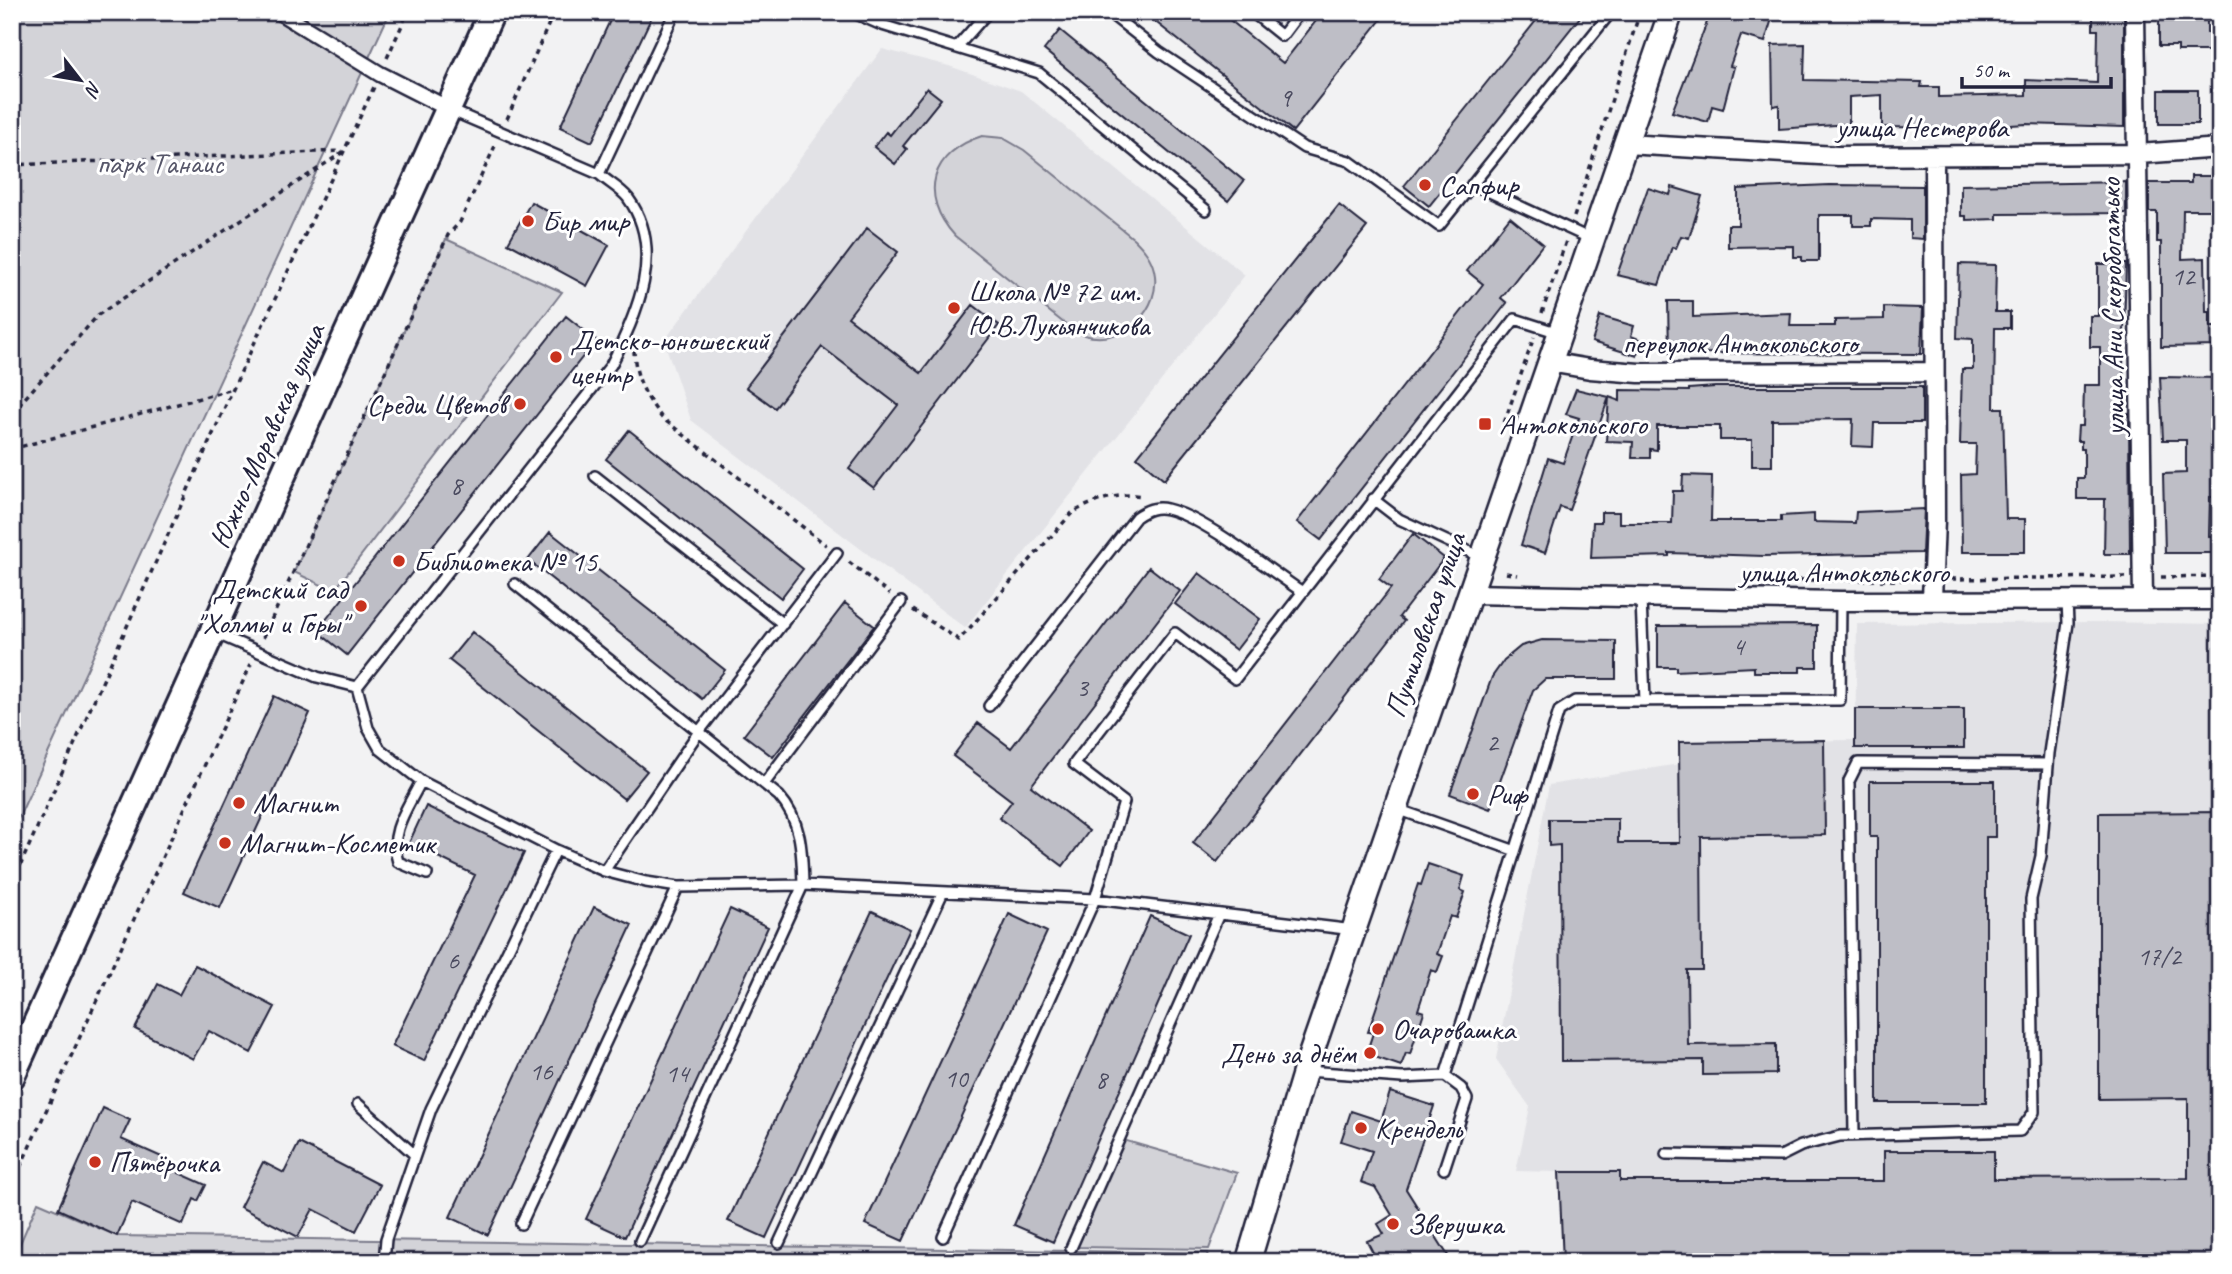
<svg xmlns="http://www.w3.org/2000/svg" width="2232" height="1274" viewBox="0 0 2232 1274" font-family="Caveat,sans-serif">
  <style>
    .built { fill: #e2e2e6 }
    .green { fill: #d3d3d8; stroke: #7a7a8a; stroke-width: 2 }
    .building { fill: #bebec6; stroke: #22223b; stroke-width: 2 }
    .lines { fill: none; stroke-linecap: round; stroke-linejoin: round }
    .service-casing { stroke: #22223b; stroke-width: 14 }
    .pedestrian-casing { stroke: #22223b; stroke-width: 19 }
    .minor-casing { stroke: #22223b; stroke-width: 23 }
    .tertiary-casing { stroke: #22223b; stroke-width: 28 }
    .secondary-casing { stroke: #22223b; stroke-width: 30 }
    .path { stroke: #22223b; stroke-width: 3.5; stroke-dasharray: 5 5; stroke-linecap: butt }
    .service { stroke: #fff; stroke-width: 9 }
    .pedestrian { stroke: #fff; stroke-width: 14 }
    .minor { stroke: #fff; stroke-width: 18 }
    .tertiary { stroke: #fff; stroke-width: 23 }
    .secondary { stroke: #fff; stroke-width: 24 }
    .poi-dot { fill: #c8321e; stroke: #fff; stroke-width: 2.5 }
    .labels { text-anchor: middle; dominant-baseline: central; stroke-width: 6; stroke-linejoin: round; paint-order: stroke }
    .number-label { font-size: 26px; fill: #49495e }
    .street-label { font-size: 30px; fill: #22223b; stroke: #fff }
    .park-label { font-size: 30px; fill: #57576a; stroke: #fff }
    .poi-label { font-size: 30px; fill: #22223b; stroke: #fff; text-anchor: start }
  </style>
  <rect width="100%" height="100%" fill="#f2f2f3"/>
  <filter id="ink" filterUnits="userSpaceOnUse"><feTurbulence type="fractalNoise" baseFrequency=".0143" numOctaves="2"/><feDisplacementMap in="SourceGraphic" scale="14" xChannelSelector="R" yChannelSelector="G"/><feConvolveMatrix kernelMatrix="1 2 1 2 8 2 1 2 1" color-interpolation-filters="sRGB"/></filter>
  <g filter="url(#ink)">
    <path class="built" d="M882,49L949,66L1021,91L1245,275L965,628L691,420L664,341Z
      M2098,622L2220,624V1261L1563,1262L1559,1172L1516,1171L1530,1107L1496,1059L1549,785L1679,764V742L1855,740L1857,624Z"/>
    <path class="green" d="M12,12H390L12,832Z
      M982,136L1003,138L1024,150L1134,239C1143,248 1151,257 1154,270C1163,309 1123,347 1084,335C1078,333 1071,328 1065,324L955,236C918,195 931,152 982,136Z
      M446,239L562,292L334,591L294,572Z
      M1123,1140L1237,1173L1209,1249L1077,1247Z
      M38,1202L117,1236L1208,1253L1205,1262H12Z"/>
    <path class="building" d="M614,12H654L592,142L560,127Z
      M1143,12H1220L1283,63L1323,12H1387L1293,131Z
      M1543,12H1584L1429,206L1404,186Z
      M1711,12H1761L1773,15L1765,42L1741,35L1730,66L1734,67L1723,109L1712,106L1708,122L1672,112Z
      M2093,12H2124V127L2026,124L1964,128L1882,127V95L1849,97V124L1779,129V105L1773,106L1772,45L1805,44L1804,80L1922,82L1921,87H1939V97L2026,95V80L2097,83L2098,30H2093Z
      M2159,18H2207V33H2220V51H2178V46H2159Z
      M1060,30L1244,181L1228,201L1044,50Z
      M927,88L941,99L903,146L907,149L895,164L874,147L886,132L890,135Z
      M2159,90H2198V124H2159Z
      M2191,176H2220V210H2183L2182,259L2205,258L2206,312H2210V327H2220V346L2161,347V242H2157V212H2149V183H2191Z
      M2126,182V213L1997,214V219L1966,220V216H1961V185Z
      M1830,185L1923,186V239L1910,238V220L1871,219V226H1853V215H1819V261H1802V257H1794V246L1728,247V225H1738V189Z
      M1672,187L1702,196L1689,238L1681,236L1676,248L1672,247L1659,285L1617,275L1648,188L1670,195Z
      M531,202L609,245L587,286L508,243Z
      M1339,205L1367,227L1164,480L1137,457Z
      M1510,217L1543,244L1501,298L1507,303L1321,540L1297,522L1483,284L1467,271Z
      M867,228L898,252L848,317L921,373L973,305L999,325L874,488L849,469L898,405L822,347L775,408L746,387Z
      M1959,264L1996,265L1995,312H2010V328H1995L1994,408H2003L2006,519H2025V552H1962L1961,475L1975,474L1976,444H1960L1962,369H1973V339L1957,338Z
      M2098,264H2126L2123,366L2125,413L2129,414L2130,554H2104L2105,499H2077V478H2084V449H2081V441H2077L2078,426H2083L2084,385H2100V347H2090V316H2098Z
      M1668,301H1693V317L1791,313L1790,326H1835V320L1884,319V307L1923,308L1921,354L1669,353Z
      M566,316L596,340L347,655L317,631Z
      M1600,316L1634,326L1631,336L1642,340L1637,356L1592,342Z
      M2160,377L2220,378L2216,497H2210L2209,536H2220V553H2165L2163,474L2186,473V440H2163Z
      M1715,387H1922V423H1874L1873,447L1852,446L1853,419L1772,420V466H1752V440H1720V426H1657V450L1650,449V458H1632L1633,442L1606,441L1609,397L1620,401V390L1689,391V389Z
      M1576,389L1609,397L1569,510L1560,507L1545,553L1521,545L1548,458L1563,463L1579,418L1566,414Z
      M629,430L803,569L781,598L606,459Z
      M1683,475L1712,476L1711,521H1781V516L1814,514V522L1855,523L1856,512L1924,509L1922,553L1764,556L1669,553V556L1591,558L1593,522H1601V512H1619V523H1672L1673,491H1682Z
      M550,532L725,670L702,699L528,560Z
      M1413,534L1444,558L1399,617L1404,621L1217,862L1193,843L1391,588L1379,579Z
      M1149,567L1180,591L1031,786L1089,831L1063,866L999,818L1012,801L953,756L978,723L1011,748Z
      M1199,573L1260,619L1236,650L1175,604Z
      M845,603L874,626L773,757L744,735Z
      M1817,625V667H1800V672H1754V667L1676,671V667H1658V626Z
      M472,632L647,771L624,799L449,660Z
      M1542,640L1616,641V679H1545L1533,690L1490,809L1450,794L1492,677L1504,660L1521,646Z
      M274,696L310,713L220,908L184,892Z
      M1855,709H1964V748H1855Z
      M1824,740L1825,835L1701,837L1702,970H1687L1688,1045L1776,1044V1074L1703,1075V1060L1561,1061L1560,845L1549,846V819H1618V843H1680L1679,742Z
      M1870,781H1995V837H1986V1103H1877V837H1870Z
      M426,806L524,853L424,1061L392,1046L475,875L409,843Z
      M2220,812V1261L1563,1262L1559,1172H1620V1181H1884V1151H1994V1179L2188,1178V1098L2099,1099V813Z
      M1428,864L1464,876L1460,890L1465,892L1456,918L1450,916L1437,954L1443,956L1437,972L1431,970L1418,1010L1424,1012L1410,1054L1406,1053L1401,1066L1366,1054L1373,1033L1368,1032L1418,884L1421,885Z
      M594,907L632,925L488,1235L450,1217Z
      M730,909L768,927L625,1237L586,1219Z
      M872,911L910,929L766,1238L728,1221Z
      M1009,914L1047,932L903,1241L865,1224Z
      M1150,916L1189,934L1053,1242L1014,1225Z
      M195,965L275,1007L251,1053L209,1031L193,1059L135,1029L158,984L179,995Z
      M1390,1092L1434,1106L1406,1189L1452,1262H1378L1367,1241L1384,1234L1378,1224L1392,1215L1375,1187L1361,1182L1372,1151L1341,1141L1351,1111L1381,1121Z
      M103,1108L130,1120L121,1139L182,1166L179,1173L206,1185L198,1201L194,1199L183,1225L132,1202L117,1236L58,1209Z
      M299,1143L380,1185L356,1231L313,1209L298,1237L240,1207L263,1162L284,1173Z"/>
    <g class="lines">
      <defs>
        <path id="service" d="M852,12L882,25L1039,73L1206,210
          M1108,12L1159,52L1304,148L1349,161L1439,226L1611,12
          M1252,12L1282,36L1300,12
          M957,47L988,12
          M450,110L599,174
          M1472,184L1591,239
          M595,476L783,624
          M1373,499L1399,519L1481,557
          M515,584L779,796C802,822 802,851 803,885L640,1241
          M1641,599L1645,701
          M215,633L317,677L357,687L368,728L380,749L421,781L556,850L604,871L646,882L678,887L803,885L1095,899L1354,930
          M357,687L611,365C637,314 666,250 628,198C621,189 608,182 599,174L675,12
          M989,706L1136,517C1146,510 1155,506 1167,509C1203,517 1268,569 1301,591
          M421,781C408,808 388,832 398,862L427,874
          M764,784L901,602
          M1397,809L1513,850
          M604,871L698,733L837,553
          M1307,1071L1402,1078L1445,1076
          M358,1104L415,1155
          M1854,1135L1849,781L1858,763L2048,764
          M1666,1154L1781,1156L1801,1146L1840,1136L2020,1131L2034,1112L2031,899L2041,856L2049,753L2068,623L2067,601
          M1444,1169L1467,1099L1461,1088L1445,1076L1559,711L1575,701L1840,700L1841,601
          M521,1224L678,887
          M943,1237L1095,899L1124,802L1074,764L1175,633L1235,679L1515,319L1559,333
          M779,1243L943,892
          M1071,1248L1219,914
          M384,1262L386,1239L431,1109L556,850"/>
        <path id="pedestrian" d="M279,12L380,74L449,109"/>
        <path id="minor" d="M2135,12L2143,600
          M1625,144L1837,156L2139,154L2220,148
          M1549,362L1590,369L1639,373L1932,372
          M1469,594L1841,601L2220,600
          M1932,599L1935,520L1934,157"/>
        <path id="tertiary" d="M1248,1262L1305,1071L1671,12"/>
        <path id="secondary" d="M12,1076L492,12"/>
      </defs>
      <use href="#service" class="service-casing"/>
      <use href="#pedestrian" class="pedestrian-casing"/>
      <use href="#minor" class="minor-casing"/>
      <use href="#tertiary" class="tertiary-casing"/>
      <use href="#secondary" class="secondary-casing"/>
      <path class="path" d="M387,58L408,12
        M507,119L554,12
        M12,165L342,151
        M1574,217L1640,12
        M1542,313L1566,241
        M634,350C635,378 645,396 662,418L826,545
        M12,413L98,315L343,152
        M1501,432L1534,337
        M12,449L233,389
        M849,562L890,594
        M1506,573L1517,575
        M2161,577L2220,576
        M1951,579L2126,577
        M1790,580H1916
        M913,610L959,640L1072,513C1093,501 1119,492 1143,496
        M263,638L448,235L460,222L495,146
        M12,884L233,389L374,87
        M12,1185L251,664"/>
      <use href="#service" class="service"/>
      <use href="#pedestrian" class="pedestrian"/>
      <use href="#minor" class="minor"/>
      <use href="#tertiary" class="tertiary"/>
      <use href="#secondary" class="secondary"/>
    </g>
  </g>
  <g class="poi-dot">
    <circle cx="1425" cy="185" r="7"/>
    <circle cx="528" cy="221" r="7"/>
    <circle cx="954" cy="308" r="7"/>
    <circle cx="556" cy="357" r="7"/>
    <circle cx="520" cy="404" r="7"/>
    <rect x="1478" y="417" width="14" height="14" rx="3.5"/>
    <circle cx="399" cy="561" r="7"/>
    <circle cx="361" cy="606" r="7"/>
    <circle cx="1473" cy="794" r="7"/>
    <circle cx="239" cy="803" r="7"/>
    <circle cx="225" cy="843" r="7"/>
    <circle cx="1378" cy="1029" r="7"/>
    <circle cx="1370" cy="1053" r="7"/>
    <circle cx="1361" cy="1128" r="7"/>
    <circle cx="95" cy="1162" r="7"/>
    <circle cx="1393" cy="1224" r="7"/>
  </g>
  <g class="labels">
    <g class="number-label">
      <text x="1285" y="97">9</text>
      <text x="2183" y="276">12</text>
      <text x="456" y="485">8</text>
      <text x="1738" y="646">4</text>
      <text x="1082" y="687">3</text>
      <text x="1492" y="742">2</text>
      <text x="2159" y="956">17/2</text>
      <text x="453" y="960">6</text>
      <text x="541" y="1071">16</text>
      <text x="677" y="1073">14</text>
      <text x="956" y="1078">10</text>
      <text x="1101" y="1079">8</text>
    </g>
    <g class="street-label">
      <text x="1922" y="127">улица Нестерова</text>
      <text transform="translate(2112 307) rotate(-91)">улица Ани Скоробогатько</text>
      <text x="1740" y="343">переулок Антокольского</text>
      <text transform="translate(267 436) rotate(-66)">Южно-Моравская улица</text>
      <text x="1844" y="572">улица Антокольского</text>
      <text transform="translate(1425 625) rotate(-71)">Путиловская улица</text>
    </g>
    <g class="park-label">
      <text x="160" y="163">парк Танаис</text>
    </g>
    <g class="poi-label">
      <text x="1439" y="185">Сапфир</text>
      <text x="542" y="221">Бир мир</text>
      <text x="968" y="291">Школа № 72 им.<tspan x="968" dy="34">Ю.В.Лукьянчикова</tspan></text>
      <text x="570" y="340">Детско-юношеский<tspan x="570" dy="34">центр</tspan></text>
      <text x="506" y="404" text-anchor="end">Среди Цветов</text>
      <text x="1499" y="424">Антокольского</text>
      <text x="413" y="561">Библиотека № 15</text>
      <text x="347" y="589" text-anchor="end">Детский сад<tspan x="347" dy="34">"Холмы и Горы"</tspan></text>
      <text x="1487" y="794">Риф</text>
      <text x="253" y="803">Магнит</text>
      <text x="239" y="843">Магнит-Косметик</text>
      <text x="1392" y="1029">Очаровашка</text>
      <text x="1356" y="1053" text-anchor="end">День за днём</text>
      <text x="1375" y="1128">Крендель</text>
      <text x="109" y="1162">Пятёрочка</text>
      <text x="1407" y="1224">Зверушка</text>
    </g>
  </g>
  <rect width="2232" height="1274" fill="none" stroke="#fff" stroke-width="42"/>
  <rect x="21" y="21" width="2190" height="1232" fill="none" stroke="#22223b" stroke-width="2.5" filter="url(#ink)"/>
  <g transform="translate(80 80) rotate(121)" stroke="#ffffff" stroke-width="5" paint-order="stroke">
  <path d="M0-5L12 26L0 18L-12 26Z" fill="#22223b"/>
  <text y="-10" font-size="19" font-weight="bold" text-anchor="middle" fill="#22223b">N</text>
  </g>
  <path d="M1962 77v10h149v-10" fill="none" stroke="#22223b" stroke-width="3.5"/>
  <text x="1973" y="77" font-size="21" fill="#22223b" stroke="#ffffff" stroke-width="5" paint-order="stroke">50 m</text>
</svg>
